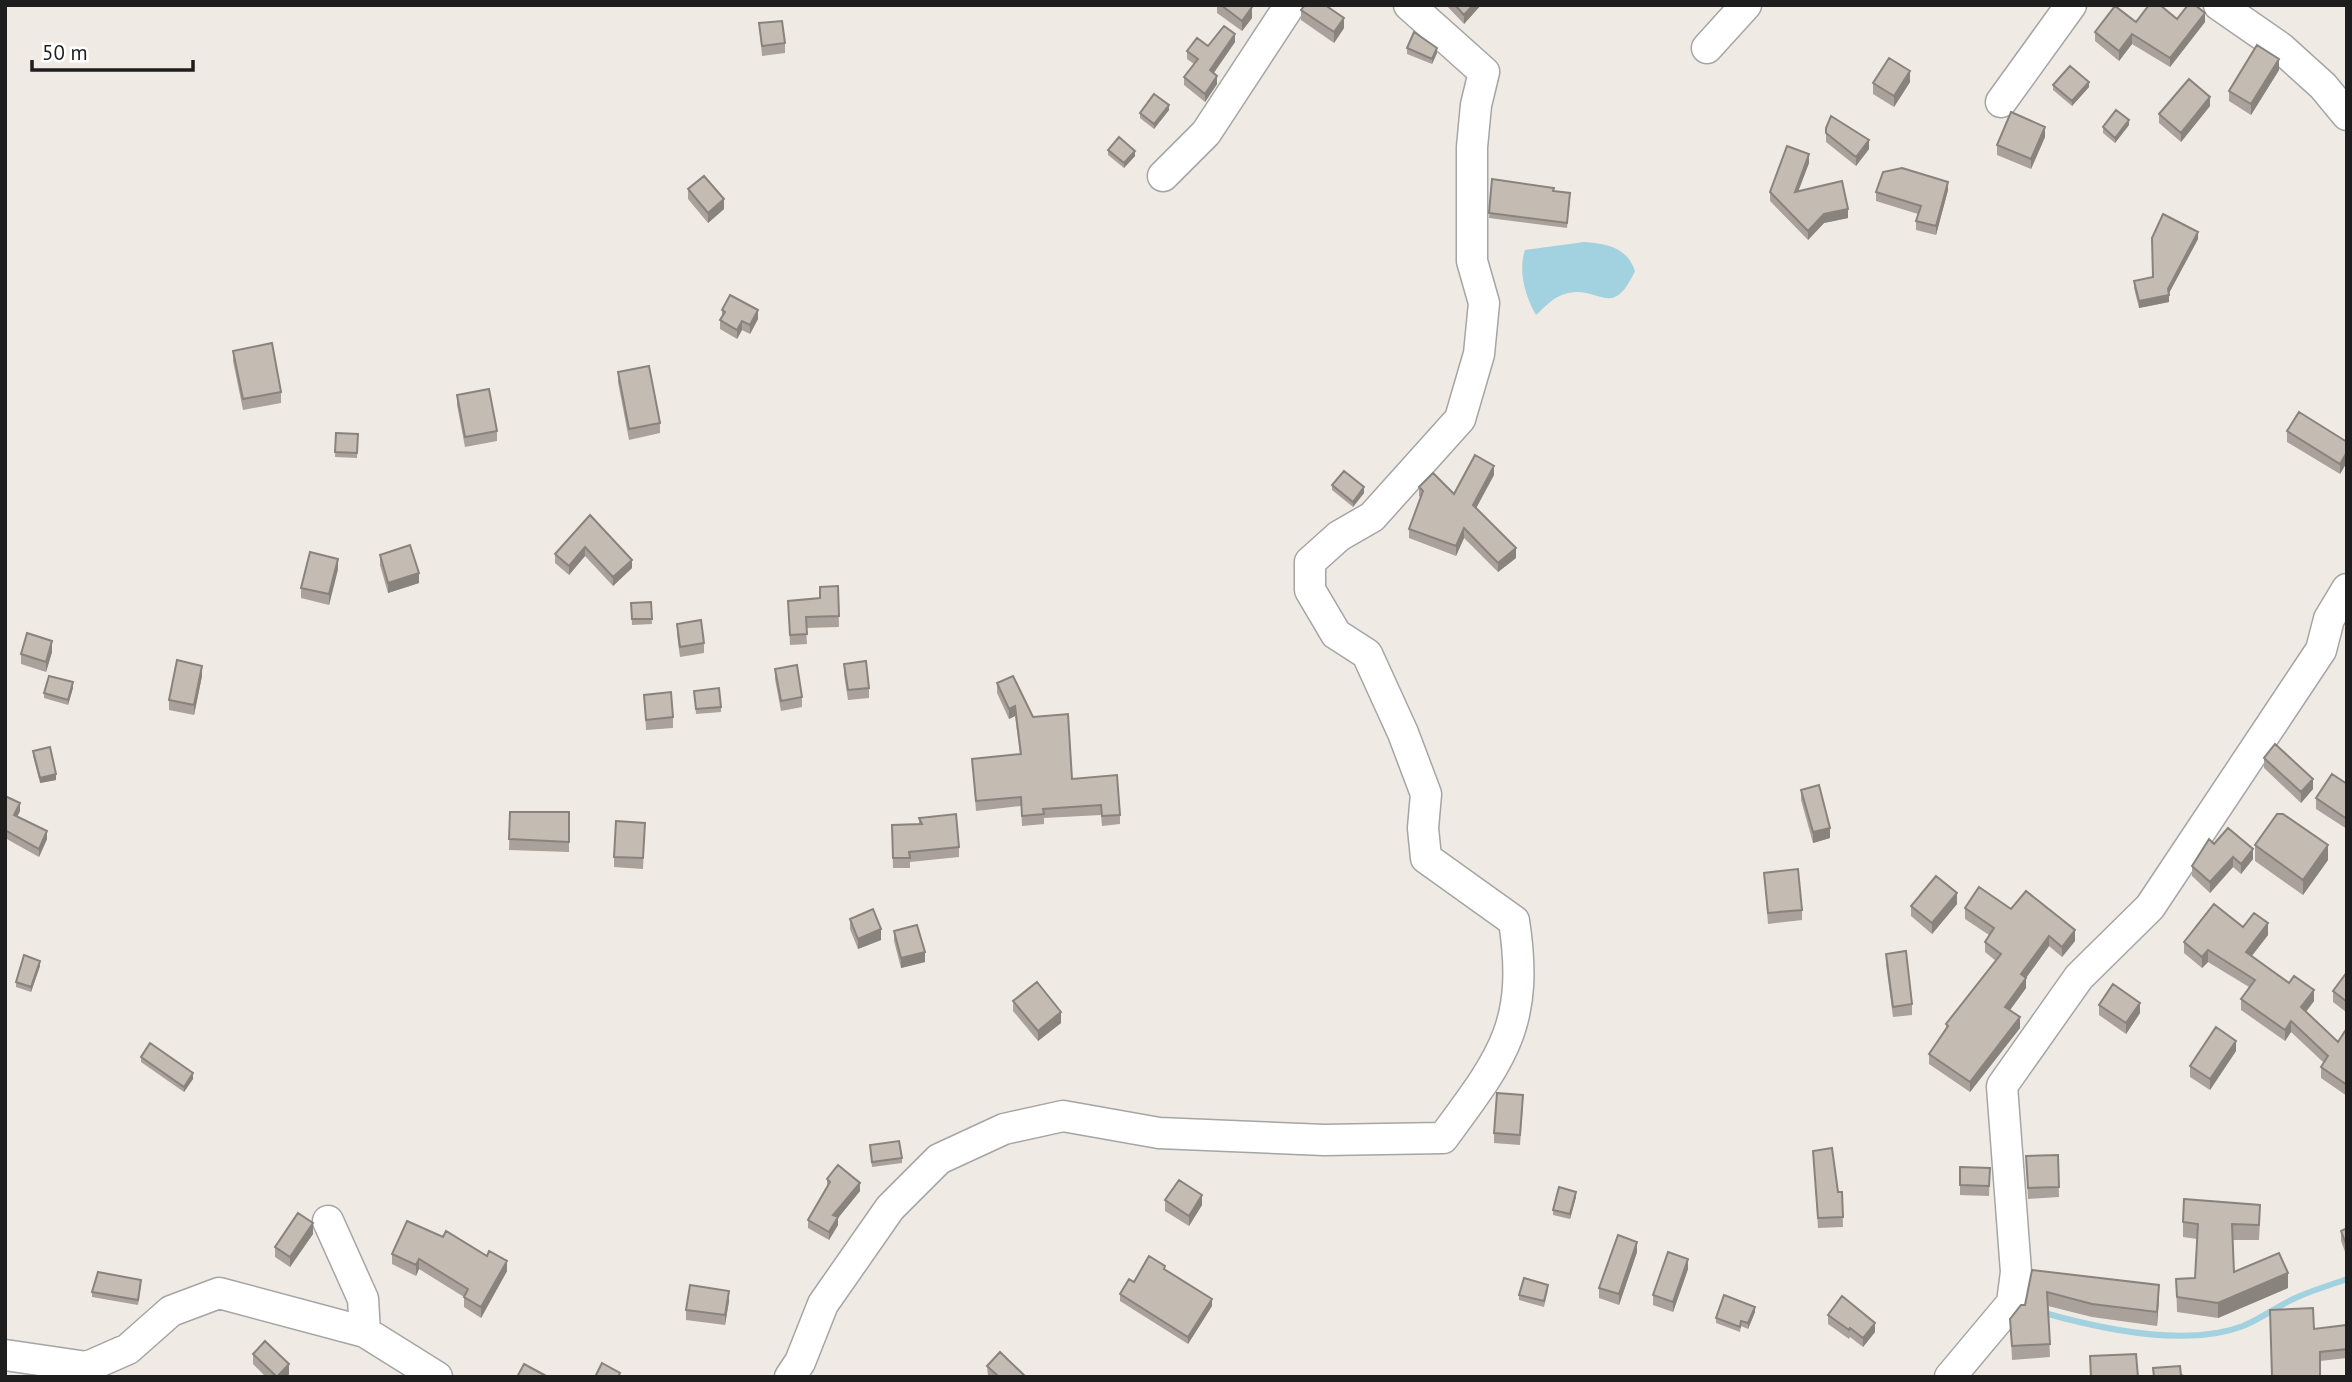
<svg xmlns="http://www.w3.org/2000/svg" width="2352" height="1382" viewBox="0 0 2352 1382" font-family="'PT Sans',sans-serif">
  <style>
    .water { fill: #a2d1df }
    .lines { fill: none; stroke-linecap: round; stroke-linejoin: round }
    .stream { stroke: #a2d1df; stroke-width: 6 }
    .minor-casing { stroke: #a5a5a5; stroke-width: 33 }
    .minor { stroke: #fff; stroke-width: 30 }
    .wall { fill: #a9a19a }
    .shaded-wall { fill: #89837d }
    .building { fill: #c4bbb3; stroke: #89837d; stroke-width: 2 }
  </style>
  <rect width="100%" height="100%" fill="#efebe4"/>
  <path class="water" d="M1584,242C1607,244 1627,247 1635,271C1610,324 1599,281 1562,295C1551,299 1544,308 1536,315C1525,296 1518,271 1525,250Z"/>
  <g class="lines">
    <path class="stream" d="M2041,1312C2097,1328 2186,1348 2243,1326C2260,1319 2275,1308 2291,1300C2309,1291 2328,1286 2347,1279"/>
    <defs>
      <path id="minor" d="M2219,5L2281,48L2323,86L2347,115
        M1707,48L1746,5
        M2001,102L2071,5
        M1163,176L1206,133L1290,5
        M328,1221L363,1299L365,1332
        M5,1355L87,1367L128,1349L171,1311L219,1293L365,1332L437,1377
        M790,1377L800,1362L823,1304L890,1208L939,1159L1004,1129L1063,1116L1159,1133L1324,1140L1443,1138C1502,1058 1530,1025 1514,921L1426,858L1423,828L1426,794L1403,733L1367,654L1336,634L1310,590V562L1339,536L1372,517L1460,419L1479,354L1484,303L1472,261V147L1476,105L1484,72L1409,5
        M1950,1377L2012,1303L2016,1272L2002,1086L2079,977L2150,907L2321,650L2329,619L2347,589"/>
    </defs>
    <use href="#minor" class="minor-casing"/>
    <use href="#minor" class="minor"/>
  </g>
  <path class="wall" d="M1217,5H1249L1252,18L1242,31L1217,13Z
    M1446,5H1481L1464,24Z
    M1301,10L1344,28L1334,43L1301,20Z
    M2177,19L2205,22L2170,67L2132,44L2119,61L2095,41V32L2136,22Z
    M759,23L785,43V53L762,56Z
    M1235,42L1214,73L1217,84L1205,102L1184,85V77L1194,64L1187,59V51L1208,46Z
    M1407,48L1437,53L1432,64L1407,54Z
    M2279,70L2251,115L2229,101V91Z
    M1910,82L1894,107L1873,94V83Z
    M2053,85L2089,87L2072,106L2053,90Z
    M2210,106L2181,142L2159,123V114Z
    M1169,110L1154,129L1140,118V113Z
    M2129,125L2115,143L2103,133V127Z
    M1826,128L1869,149L1856,166L1826,142Z
    M2045,137L2031,169L1997,155V145Z
    M1108,150L1135,156L1124,168L1108,155Z
    M1809,163L1798,191L1848,218L1824,223L1808,240L1770,201V192Z
    M1492,179L1553,191L1570,199L1567,228L1489,218Z
    M688,189L724,209L708,223L688,199Z
    M1948,190L1936,235L1916,230V221L1918,214L1876,201V192Z
    M2198,239L2169,293V302L2139,308L2134,288V281L2153,277Z
    M722,310L758,319L750,334L742,330L737,339L720,329V320L722,317Z
    M233,351L281,392V403L243,410L233,361Z
    M618,372L660,423V433L629,440L618,382Z
    M457,395L497,431V441L465,447L457,405Z
    M2287,431L2347,442V462L2340,474L2287,442Z
    M336,433L358,434L357,458L335,457Z
    M1494,475L1476,508L1516,558L1498,572L1464,538L1456,556L1409,538V529L1421,498L1419,496V487L1454,494Z
    M1332,485L1364,493L1353,507L1332,490Z
    M590,515L632,568L613,586L585,556L569,575L555,563V554Z
    M380,555L419,583L388,593L380,565Z
    M338,569L329,605L301,598V588Z
    M838,586L839,627L806,628L807,644L790,645L788,601L820,598Z
    M651,602L652,624L632,625L631,603Z
    M677,624L704,643V653L680,657L677,634Z
    M52,652L46,672L21,664V654Z
    M844,664L869,688V698L848,700L844,674Z
    M775,669L802,697V707L781,711L775,679Z
    M202,676L194,715L169,710V700Z
    M997,683L1033,717L1072,779L1120,815V824L1102,826L1101,815L1044,818V824L1022,826L1021,806L976,811L972,759L1020,755L1015,716L1009,719L997,693Z
    M73,688L68,705L44,698V693Z
    M694,691L721,707V712L696,714Z
    M644,695L673,717V728L646,730Z
    M33,751L56,780L40,783L33,756Z
    M2264,758L2313,789L2301,803L2264,768Z
    M2347,784V829L2316,809V798Z
    M1801,790L1830,838L1813,843L1801,800Z
    M5,796L20,811L17,817L47,839L39,857L5,838Z
    M510,812H569V852L509,850Z
    M919,818L959,847V857L910,862V868H893L892,825L919,824Z
    M645,823L643,869L614,867V857Z
    M2214,844L2253,859L2241,874L2233,867L2210,893L2192,876V866Z
    M2255,845L2328,860L2303,895L2255,861Z
    M1764,873L1802,910V920L1768,924Z
    M1957,904L1932,934L1911,916V906Z
    M1965,908L2011,909L2075,941L2062,957L2049,946L2026,978V988L2010,1010L2020,1028L1970,1092L1929,1064V1054L1946,1029V1024L1996,961L1985,952V942L1989,935L1965,919Z
    M850,919L881,940L858,949L850,929Z
    M2243,927L2268,935L2252,956L2314,1001L2306,1012L2338,1042L2347,1028V1096L2321,1078V1067L2324,1063L2291,1032L2285,1041L2241,1010V999L2249,987L2208,962L2202,968L2184,953V942Z
    M894,931L925,962L901,968L894,941Z
    M1886,954L1912,1004V1015L1893,1017L1886,964Z
    M40,966L31,992L16,987V982Z
    M2347,972L2346,1012L2333,1002V991Z
    M1013,1001L1061,1023L1038,1041L1013,1011Z
    M2099,1005L2140,1013L2126,1034L2099,1015Z
    M2236,1051L2210,1090L2190,1077V1066Z
    M141,1057L193,1079L184,1092L141,1062Z
    M1523,1105L1520,1145L1494,1143V1133Z
    M870,1145L902,1158V1163L872,1167Z
    M1813,1151L1838,1192H1842L1843,1227L1818,1228Z
    M2058,1155L2059,1197L2028,1199L2026,1156Z
    M1960,1167L1990,1168L1989,1196L1960,1195Z
    M827,1179L860,1191L838,1218V1225L829,1240L808,1228V1220L827,1187Z
    M2347,1179V1192L2345,1191V1181Z
    M1576,1197L1570,1219L1553,1215V1210Z
    M1165,1200L1202,1205L1189,1226L1165,1211Z
    M2260,1221L2259,1240H2233L2234,1272L2288,1288L2218,1318L2177,1312L2176,1279L2195,1278L2197,1239L2183,1237V1222Z
    M2347,1228V1257L2341,1241V1231Z
    M313,1234L290,1267L275,1257V1247Z
    M1637,1252L1619,1305L1599,1298V1288Z
    M392,1254L507,1271L481,1318L464,1307V1297L419,1269L416,1276L392,1264Z
    M1688,1269L1673,1312L1653,1305V1295Z
    M1165,1270L1212,1306L1188,1344L1120,1301V1294L1134,1282Z
    M2032,1270L2159,1298L2157,1326L2092,1317L2048,1306L2050,1357L2012,1360L2010,1319L2025,1305Z
    M141,1285L138,1305L92,1297V1292Z
    M1548,1290L1544,1307L1519,1300V1295Z
    M729,1301L725,1325L686,1320V1310Z
    M1755,1312L1748,1329L1741,1326L1740,1332L1716,1323V1318Z
    M1828,1315L1875,1332L1863,1347L1850,1337L1849,1339L1828,1324Z
    M2347,1325V1358L2320,1361L2272,1376L2314,1329Z
    M253,1354L289,1374L287,1377H266L253,1364Z
    M987,1366L1026,1377H988Z"/>
  <path class="shaded-wall" d="M1473,5H1481L1464,24V15Z
    M1252,7V18L1242,31V21Z
    M2205,13V22L2170,67V58Z
    M1344,18V28L1334,43V32Z
    M1235,34V42L1210,78V70Z
    M2132,34V44L2119,61V51Z
    M1437,48V53L1432,64V59Z
    M2279,59V70L2251,115V104Z
    M1910,71V82L1894,107V96Z
    M1217,76V84L1205,102V94Z
    M2089,82V87L2072,106V101Z
    M2210,97V106L2181,142V133Z
    M1169,105V110L1154,129V124Z
    M2129,120V125L2115,143V138Z
    M2045,127V137L2031,169V159Z
    M1869,140V149L1856,166V157Z
    M1135,151V156L1124,168V163Z
    M1809,154V163L1795,200V192Z
    M1948,182V190L1936,235V226Z
    M724,199V209L708,223V213Z
    M1848,209V218L1824,223L1808,240V231L1824,214Z
    M2198,232V239L2168,295H2169V302L2139,308V301L2168,289Z
    M758,310V319L750,334V325Z
    M742,321V330L737,339V330Z
    M2347,452V462L2340,474V464Z
    M1494,466V475L1473,514V505Z
    M1364,487V493L1353,507V502Z
    M1464,528V538L1456,556V546Z
    M585,547V556L569,575V566Z
    M1516,548V558L1498,572V563Z
    M338,559V569L329,605V594Z
    M632,560V568L613,586V577Z
    M419,573V583L388,593V583Z
    M52,641V652L46,672V662Z
    M202,666V676L194,715V705Z
    M73,682V688L68,705V700Z
    M1015,706V716L1009,719V709Z
    M56,774V780L40,783V778Z
    M2313,779V789L2301,803V792Z
    M20,803V811L14,823V815Z
    M1830,828V838L1813,843V832Z
    M47,831V839L39,857V849Z
    M2328,845V860L2303,895V880Z
    M2253,849V859L2241,874V864Z
    M2233,857V867L2210,893V882Z
    M1957,893V904L1932,934V923Z
    M2268,923V935L2246,963V952Z
    M881,929V940L858,949V939Z
    M2075,930V941L2062,957V947Z
    M2049,936V946L2026,978V988L2005,1017V1007L2021,974Z
    M2208,950V962L2202,968V957Z
    M925,952V962L901,968V958Z
    M40,961V966L31,992V987Z
    M2314,990V1001L2301,1018V1007Z
    M2140,1003V1013L2126,1034V1023Z
    M1061,1012V1023L1038,1041V1031Z
    M2020,1017V1028L1970,1092V1082Z
    M2291,1021V1032L2285,1041V1030Z
    M2236,1041V1051L2210,1090V1079Z
    M193,1073V1079L184,1092V1087Z
    M860,1183V1191L838,1218V1225L829,1240V1232L833,1215Z
    M1576,1192V1197L1570,1219V1214Z
    M1202,1195V1205L1189,1226V1216Z
    M313,1223V1234L290,1267V1257Z
    M1637,1242V1252L1619,1305V1294Z
    M419,1259V1269L416,1276V1265Z
    M1688,1259V1269L1673,1312V1302Z
    M507,1261V1271L481,1318V1307Z
    M2288,1273V1288L2218,1318V1303Z
    M2159,1285V1298L2157,1326V1312Z
    M729,1291V1301L725,1325V1315Z
    M1212,1299V1306L1188,1344V1337Z
    M1755,1307V1312L1748,1329V1323Z
    M1875,1323V1332L1863,1347V1338Z
    M289,1364V1374L287,1377H277Z"/>
  <path class="building" d="M1221,5H1249L1252,7L1242,21Z
    M1305,5H1325L1344,18L1334,32L1301,10Z
    M1455,5H1473L1464,15Z
    M2149,5H2160L2177,19L2188,5H2195L2205,13L2170,58L2132,34L2119,51L2095,32L2115,6L2136,22Z
    M782,21L785,43L762,46L759,23Z
    M1224,26L1235,34L1210,70L1217,76L1205,94L1184,77L1198,59L1187,51L1197,38L1208,46Z
    M1414,32L1437,48L1432,59L1407,48Z
    M2257,45L2279,59L2251,104L2229,91Z
    M1889,58L1910,71L1894,96L1873,83Z
    M2070,66L2089,82L2072,101L2053,85Z
    M2189,79L2210,97L2181,133L2159,114Z
    M1154,94L1169,105L1154,124L1140,113Z
    M2116,110L2129,120L2115,138L2103,127Z
    M2011,112L2045,127L2031,159L1997,145Z
    M1831,116L1869,140L1856,157L1826,133V128Z
    M1119,137L1135,151L1124,163L1108,150Z
    M1787,146L1809,154L1795,192L1842,181L1848,209L1824,214L1808,231L1770,192Z
    M1902,168L1948,182L1936,226L1916,221L1921,206L1876,192L1883,172Z
    M704,176L724,199L708,213L688,189Z
    M1492,179L1554,188L1553,191L1570,193L1567,223L1489,213Z
    M2163,214L2198,232L2168,289L2169,295L2139,301L2134,281L2153,277L2152,238Z
    M730,295L758,310L750,325L742,321L737,330L720,320L725,312L722,310Z
    M272,343L281,392L243,399L233,351Z
    M649,366L660,423L629,429L618,372Z
    M489,389L497,431L465,437L457,395Z
    M2299,412L2347,442V452L2340,464L2287,431Z
    M336,433L358,434L357,453L335,452Z
    M1475,455L1494,466L1473,505L1516,548L1498,563L1464,528L1456,546L1409,529L1423,491L1419,487L1433,473L1454,494Z
    M1344,471L1364,487L1353,502L1332,485Z
    M590,515L632,560L613,577L585,547L569,566L555,554Z
    M410,545L419,573L388,583L380,555Z
    M310,552L338,559L329,594L301,588Z
    M838,586L839,616L806,617L807,634L790,635L788,601L820,598V587Z
    M651,602L652,619H632L631,603Z
    M701,620L704,643L680,647L677,624Z
    M27,633L52,641L46,662L21,654Z
    M177,660L202,666L194,705L169,700Z
    M866,661L869,688L848,690L844,664Z
    M797,665L802,697L781,701L775,669Z
    M49,676L73,682L68,700L44,693Z
    M1013,676L1033,717L1068,714L1072,779L1117,775L1120,815L1102,816L1101,805L1043,809L1044,814L1022,816L1021,797L976,801L972,759L1021,754L1015,706L1009,709L997,683Z
    M719,688L721,707L696,709L694,691Z
    M671,692L673,717L646,720L644,695Z
    M2275,744L2313,779L2301,792L2264,758Z
    M50,747L56,774L40,778L33,751Z
    M2332,774L2347,784V819L2316,798Z
    M1819,785L1830,828L1813,832L1801,790Z
    M5,796L20,803L14,815L47,831L39,849L5,830Z
    M510,812H569V842L509,839Z
    M956,814L959,847L909,852L910,858H893L892,825L922,824L919,818Z
    M2277,814H2283L2328,845L2303,880L2255,845Z
    M616,821L645,823L643,858L614,857Z
    M2228,828L2253,849L2241,864L2233,857L2210,882L2192,866L2209,839L2214,844Z
    M1798,869L1802,910L1768,913L1764,873Z
    M1936,876L1957,893L1932,923L1911,906Z
    M1979,887L2011,909L2026,891L2075,930L2062,947L2049,936L2021,974L2026,978L2005,1007L2020,1017L1970,1082L1929,1054L1948,1026L1946,1024L2001,954L1985,942L1994,928L1965,908Z
    M2214,904L2243,927L2254,913L2268,923L2246,952L2289,983L2294,976L2314,990L2301,1007L2338,1042L2347,1028V1085L2321,1067L2328,1056L2291,1021L2285,1030L2241,999L2255,980L2208,950L2202,957L2184,942Z
    M873,909L881,929L858,939L850,919Z
    M917,925L925,952L901,958L894,931Z
    M1906,951L1912,1004L1893,1007L1886,954Z
    M24,955L40,961L31,987L16,982Z
    M2347,972V1000L2346,1001L2333,991Z
    M1037,982L1061,1012L1038,1031L1013,1001Z
    M2113,984L2140,1003L2126,1023L2099,1005Z
    M2216,1027L2236,1041L2210,1079L2190,1066Z
    M150,1043L193,1073L184,1087L141,1057Z
    M1497,1093L1523,1095L1520,1135L1494,1133Z
    M899,1141L902,1158L872,1162L870,1145Z
    M1832,1148L1838,1192H1842L1843,1217L1818,1218L1813,1151Z
    M2058,1155L2059,1187L2028,1188L2026,1156Z
    M838,1165L860,1183L833,1215L838,1217L829,1232L808,1220L830,1182L827,1179Z
    M1960,1167L1990,1168L1989,1186L1960,1185Z
    M1179,1180L1202,1195L1189,1216L1165,1200Z
    M1559,1187L1576,1192L1570,1214L1553,1210Z
    M2184,1199L2260,1205L2259,1225L2232,1224L2234,1272L2279,1253L2288,1273L2218,1303L2177,1297L2176,1279L2195,1278L2198,1224L2183,1222Z
    M298,1213L313,1223L290,1257L275,1247Z
    M407,1221L443,1237L446,1231L487,1256L489,1251L507,1261L481,1307L464,1297L468,1289L419,1259L416,1265L392,1254Z
    M2347,1228V1246L2341,1231Z
    M1618,1235L1637,1242L1619,1294L1599,1288Z
    M1668,1252L1688,1259L1673,1302L1653,1295Z
    M1149,1256L1165,1266L1164,1269L1212,1299L1188,1337L1120,1294L1129,1279L1134,1282Z
    M2032,1270L2159,1285L2157,1312L2092,1304L2047,1292L2050,1344L2012,1346L2010,1319L2021,1305H2025Z
    M98,1272L141,1280L138,1300L92,1292Z
    M1524,1278L1548,1285L1544,1301L1519,1295Z
    M690,1285L729,1291L725,1315L686,1310Z
    M1724,1295L1755,1307L1748,1323L1741,1321L1740,1327L1716,1318Z
    M1842,1296L1875,1323L1863,1338L1850,1328L1849,1330L1828,1315Z
    M2313,1308L2314,1329L2347,1325V1349L2320,1352V1377H2244L2272,1376L2270,1310Z
    M265,1341L289,1364L277,1377L253,1354Z
    M1000,1352L1026,1377H999L987,1366Z
    M2136,1354L2138,1377H2091L2090,1356Z
    M602,1363L620,1373L618,1377H595Z
    M524,1364L548,1377H517Z
    M2180,1366L2181,1375L2186,1377H2154L2153,1368Z"/>
  <rect width="2352" height="1382" fill="none" stroke="#1e1e1e" stroke-width="14"/>
  <path d="M32 60v10h161v-10" fill="none" stroke="#1e1e1e" stroke-width="3.5"/>
  <text x="42" y="60" font-size="21" fill="#1e1e1e" stroke="#ffffff" stroke-width="5" paint-order="stroke">50 m</text>
</svg>
